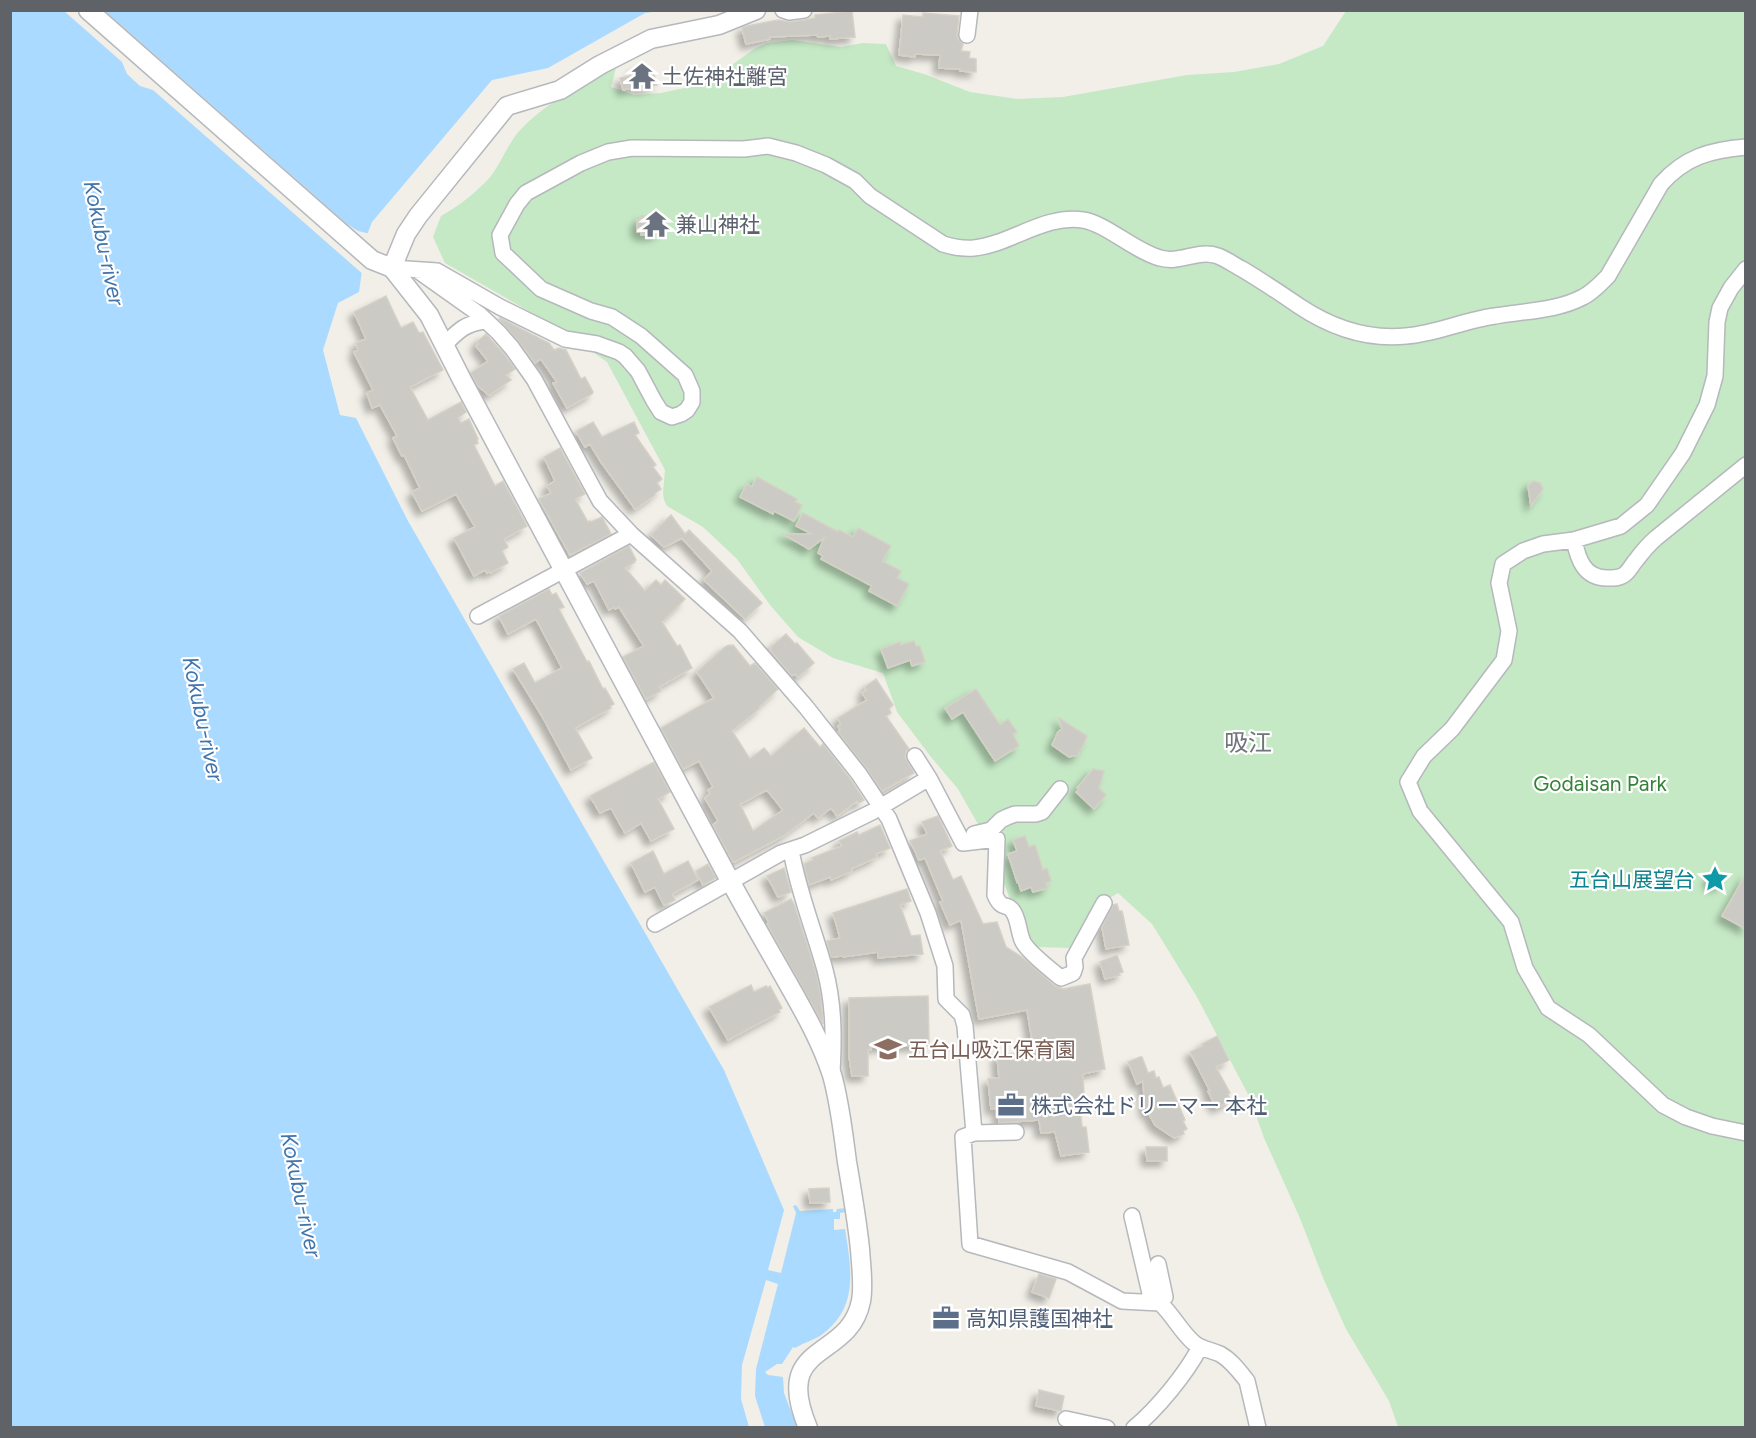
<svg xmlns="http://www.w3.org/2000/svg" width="1756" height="1438" viewBox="0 0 1756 1438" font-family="Figtree,'Noto Sans JP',sans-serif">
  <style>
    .green { fill: #c5e8c5 }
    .water { fill: #aadaff }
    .pier { fill: #f1efe8 }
    .building { fill: #cccac5; stroke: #d6d1c6; stroke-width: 1.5; fill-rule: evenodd; filter: url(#shadow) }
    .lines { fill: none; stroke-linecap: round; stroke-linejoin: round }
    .minor-casing { stroke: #b5b8bc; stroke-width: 18 }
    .tertiary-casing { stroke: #b5b8bc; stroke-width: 21 }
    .minor { stroke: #fff; stroke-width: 15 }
    .tertiary { stroke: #fff; stroke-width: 18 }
    .labels { text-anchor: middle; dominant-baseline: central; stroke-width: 4.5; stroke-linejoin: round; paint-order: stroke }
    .worship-label { font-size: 21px; fill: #5b616d; stroke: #fff; text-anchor: start }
    .park-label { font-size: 21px; fill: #348238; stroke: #fff }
    .culture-label { font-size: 21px; fill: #0d838f; stroke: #fff; text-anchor: end }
    .education-label { font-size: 21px; fill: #785e54; stroke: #fff; text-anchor: start }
    .service-label { font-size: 21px; fill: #4e5e75; stroke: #fff; text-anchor: start }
    .water-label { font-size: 22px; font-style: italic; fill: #4174aa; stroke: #fff }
    .quarter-label { font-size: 24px; fill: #70757a; stroke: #fff }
  </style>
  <defs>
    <filter id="shadow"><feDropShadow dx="-5.5" dy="5.5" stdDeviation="3" flood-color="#0004"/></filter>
  </defs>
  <rect width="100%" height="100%" fill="#f1efe8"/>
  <path class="green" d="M1346,11H1745V1427H1398L1389,1401L1346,1329L1324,1280L1299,1216L1264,1138L1250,1098L1197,997L1152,924L1118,893L1093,908L1072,948L1037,947L1025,939L999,870L983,833L958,789L931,757L897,712L883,673L833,658L798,637L770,605L737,559L703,527L667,506L664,500L663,493L665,470L607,362L560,329L445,263L433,237L441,216C459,206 477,192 491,176C503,160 509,140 524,126C550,100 586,83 617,64L611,87L634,95L661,93L694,86L725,70L754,49L767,43L792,40L841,47L863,43L886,44L896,66L924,74L970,92L1017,99L1063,97L1187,75L1234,72L1279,64L1323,46Z"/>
  <path class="water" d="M10,11H659L645,13L548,68L492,80L372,222L367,235L359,292L338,303L323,350L340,415L356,418L408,521L724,1070L784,1210L768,1270L781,1273L796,1213L793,1206L796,1205L800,1211L833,1209V1212H836L837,1209L846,1208V1212L840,1213V1219H834V1230L845,1229C851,1267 859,1306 824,1333C815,1340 805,1342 795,1348L793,1347L782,1364H777L765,1372L768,1375L783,1377L784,1393L797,1427H765L755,1396L756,1369L778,1284L766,1280L742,1365L741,1399L749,1427H11Z"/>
  <path class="pier" d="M64,11H105L347,224L358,231L371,234L365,276L153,90L140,86L127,74L122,62Z"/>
  <path class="building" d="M852,11L855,37L830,39V36L818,37L817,35L769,37L770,39L746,44L742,28L747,26L778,20L790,22L805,20L815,18V15Z
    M923,13L959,16L957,34L958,39L963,44L961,51L970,52L969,58L976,59V72L960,71V69L939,68L940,55L915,54V57L899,55L903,15L923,17Z
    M647,65L649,72L653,71L657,85L640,89L639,87L623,90L620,78L635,75L633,69Z
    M641,216L661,217V232H656V235H641V232H637V220H641Z
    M386,296L401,328L413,322L419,333L423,332L443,370L410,387L428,420L461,402L466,412L458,418L461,423L469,419L478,439L477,440L478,443L474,445L495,486L503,481L527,526L504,539L508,547L502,551L508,563L490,573L489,571L487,573L485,570L474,576L454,538L475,527L456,494L422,511L412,492L420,488L404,455L402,456L393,438L397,436L380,405L372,408L367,393L373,390L354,352L358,350L356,343L366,339L354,312Z
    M500,318L549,343L554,350L559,348L566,350L581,379L585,377L593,392L592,394L567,408L553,383L557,382L541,359L535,363L519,342L499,319Z
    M486,334L504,354L515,369L506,375L511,380L489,395L478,386L471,373L488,361L476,346L479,344L477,342Z
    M593,422L602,437L634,422L639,433L635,435L656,465L653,467L662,479L657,483L661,489L654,494L655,495L635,509L601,462L590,444L585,447L577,433V431Z
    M560,448L585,494L575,499L588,522L590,521L591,522L602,517L611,534L570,555L539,499L551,493L547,486L555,481L544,457Z
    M757,477L797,499L795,502L802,505L794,521L774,511L773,514L740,497L747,484L752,487Z
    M1533,481L1540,483L1543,489L1531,506L1528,486Z
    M803,513L838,532L839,530L853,537L858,528L891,546L882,561L901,571L897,578L909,584L897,606L869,591L872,586L821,559L823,556L818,553L824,538L809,549L783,534H812L796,526Z
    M671,515L685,534L689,530L762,603L745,619L704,580L712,571L682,538L664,547L651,535Z
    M629,546L636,560L634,561L635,562L625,568L645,591L656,580L661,585L665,580L685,599L662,622L677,646L680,645L692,668L659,687L661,691L646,699L623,657L644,646L619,607L615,609L614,607L609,610L594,581L587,584L580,573Z
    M549,589L552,595L556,593L564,607L559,609L587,662L589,661L603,689L605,688L614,704L610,706L611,708L575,728L592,758L571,770L542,716L513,669L524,663L535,683L562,668L536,619L508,634L499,616Z
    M786,634L795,644L797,643L814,663L798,677L795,674L792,676L770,650L772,648L771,647Z
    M914,641L916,646H920L925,662L912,666L910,660L888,668L881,649L900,642L901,645Z
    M730,645L731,646L733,645L750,666L755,663L778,689L759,707L760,708L732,731L750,759L764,748L771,756L804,728L820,747L823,744L851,780L864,800L859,803L857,801L837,816L831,808L818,818L814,813L783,836L734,862H733L713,825L718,821L705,798L710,794L708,790L713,787L699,761L683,769L661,728L714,698L697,672L725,647ZM767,790L783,810L753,831L740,804Z
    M876,679L893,705L889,709L891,713L886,716L909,749L906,751L905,757L914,773L882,791L867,769L838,732L840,730L838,726L841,724L838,718L867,700L862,693L867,690L865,687Z
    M976,689L1000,725L1008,719L1017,732L1013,734L1019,746L995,761L963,712L952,719L945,708Z
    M1059,718L1087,736L1082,748L1078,751L1079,755L1069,757L1052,745L1058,732L1062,729Z
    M654,762L670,792L658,799L674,829L651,841L641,823L625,833L611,808L600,813L590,796Z
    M1093,769L1104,771L1099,788L1106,795L1094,809L1076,792L1079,789L1077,788Z
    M938,816L952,846L940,851L953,880L961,876L983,924L997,922L1006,947L1022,957L1055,986L1063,989L1090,984L1105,1069L1083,1074L1084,1095H1079L1082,1127H1086L1089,1152L1061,1156L1055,1132L1041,1133L1039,1120L999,1123L998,1108L991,1109L988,1079L999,1078L997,1055L1034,1052L1027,1010L979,1019L961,920L950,925L940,902L943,901L925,858L919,860L910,841L927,834L922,822Z
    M880,825L890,848L876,854L877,857L851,869L852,871L831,880L830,877L809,885L804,864L813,860L812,858L842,846L839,841L857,832L859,835Z
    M1025,836L1029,847L1035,845L1043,870L1047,868L1051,881L1046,883L1048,888L1033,892L1031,887L1021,891L1018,881L1017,882L1008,854L1017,851L1013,840Z
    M653,851L664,874L688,861L698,880L672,894L675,900L664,905L655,887L645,892L631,863Z
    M708,864L716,878L703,885L696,871Z
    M784,868L791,892L778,897L767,876Z
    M1717,872L1722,876L1723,884L1715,886L1710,884L1709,878L1712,874Z
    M1746,874V929L1722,916Z
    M907,889L911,901L900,905L911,936L920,935L923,954L878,958V952L843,957V956L831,957L827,941L840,938L833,913Z
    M791,899L794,904L816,972L821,997L823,1024L767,924L769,923L764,913Z
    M1117,904L1119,911H1122L1123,915L1129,945L1106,949L1102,927L1113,905Z
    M1117,955L1123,972L1119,973L1120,975L1105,979L1100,962Z
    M751,985L754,992L766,986L768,988L770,986L782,1008L779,1010L780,1012L728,1040L709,1007Z
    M928,996L929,1045L870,1047L871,1050H868V1076H852L849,1056V998Z
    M1217,1036L1229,1060L1216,1067L1230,1093L1228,1094L1231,1101L1216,1108L1208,1091H1210L1190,1052L1203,1046L1202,1044Z
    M1140,1057H1142L1148,1073L1154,1071L1156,1078L1159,1077L1163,1088L1170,1085L1185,1120L1183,1121L1187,1129L1183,1131L1184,1134L1174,1138L1155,1125L1148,1112H1145L1143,1081L1137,1084L1128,1062Z
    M1146,1147H1167V1161H1147Z
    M829,1188L830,1202L810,1203L809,1189Z
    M1039,1274L1056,1279L1049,1298L1032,1292Z
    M1039,1390L1064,1396L1061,1411L1036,1406Z"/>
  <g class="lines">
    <defs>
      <path id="minor" d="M783,10L789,12L804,10
        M967,35L970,10
        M392,268L437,271L500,307L565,339L597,344L619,352L625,356L638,371L654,401L661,412L672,417L681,414L687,410L692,402V391L685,375L641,336L612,317L591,311L541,289L503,253L500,235L517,204L526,193L581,163L608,152L632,148L744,149L768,146L796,153L826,165L855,181L870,196L943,244C953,247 963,249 974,248C1011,244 1045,214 1083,220C1107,224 1134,251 1160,258C1180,264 1197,249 1218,256C1226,259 1234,265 1242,269C1262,281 1280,293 1299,306C1332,328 1367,340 1406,336C1435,334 1465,320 1495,316C1523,311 1557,311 1583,297C1593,292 1600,284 1608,276L1661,184C1685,157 1710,150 1746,147
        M1746,269L1731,288L1720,308L1717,322L1715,376L1707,405L1683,453L1647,505L1621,526L1574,540L1543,544L1523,551L1503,564L1499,583L1509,631L1504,660L1452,729L1424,756L1408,782L1420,811L1511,922L1525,968L1548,1008L1589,1035L1663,1105L1686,1117L1712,1126L1746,1133
        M417,270L479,314L499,333L512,348L534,379L600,501L631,534L740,631L806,707L859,774L889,819L928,913L945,966L946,999L962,1015L965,1026L974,1133L963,1137L970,1244L1068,1272L1122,1301L1160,1303C1173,1315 1181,1332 1194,1343C1201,1349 1211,1350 1220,1354C1231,1360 1239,1371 1247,1381L1258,1428
        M445,344C459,330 466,323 486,321
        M1574,540C1578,559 1584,578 1607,578C1614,578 1621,578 1625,574C1630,570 1633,563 1637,559C1643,551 1649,544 1656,538L1746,465
        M478,616L631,534
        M929,778L963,843L997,839L995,895C1002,911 1005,902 1012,910C1019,918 1018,932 1023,942C1029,953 1051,970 1061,978L1073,973L1075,967L1074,958L1104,903
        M974,834L991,830L1001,820L1007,817L1015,814H1036L1042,812L1060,789
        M791,850C798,891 814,930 825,970C834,1004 834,1037 832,1072
        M655,924L781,853L805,845L872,812L929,778L915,756
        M974,1133L1016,1132
        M1132,1216L1152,1302
        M1158,1264L1165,1297L1160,1303
        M1066,1419L1107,1428
        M1134,1428C1157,1409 1186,1374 1200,1347"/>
      <path id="tertiary" d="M88,10L372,260L392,268L429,315L462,380C548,540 634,701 720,862C741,902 764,941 786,980C803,1010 821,1041 832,1075C840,1103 843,1133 847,1162C852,1191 857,1220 860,1249C861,1266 864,1285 861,1301C849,1362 771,1340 808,1428
        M392,268L406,234L418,216L507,106L560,90L600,65L651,39L719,25L756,10"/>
    </defs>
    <use href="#minor" class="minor-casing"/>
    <use href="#tertiary" class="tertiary-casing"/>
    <use href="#minor" class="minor"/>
    <use href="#tertiary" class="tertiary"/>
  </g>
  <defs>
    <symbol id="temple-bare" viewBox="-9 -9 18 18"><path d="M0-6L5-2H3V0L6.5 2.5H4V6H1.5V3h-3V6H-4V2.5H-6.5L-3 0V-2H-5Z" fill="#6b7280" stroke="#fff" stroke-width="2.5" paint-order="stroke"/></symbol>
    <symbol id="sight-bare" viewBox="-9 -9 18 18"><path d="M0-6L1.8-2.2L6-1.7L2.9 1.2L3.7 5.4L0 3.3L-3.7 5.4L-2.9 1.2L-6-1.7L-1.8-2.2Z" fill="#0f9aa8" stroke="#fff" stroke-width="2.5" paint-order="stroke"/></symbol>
    <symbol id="school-bare" viewBox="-9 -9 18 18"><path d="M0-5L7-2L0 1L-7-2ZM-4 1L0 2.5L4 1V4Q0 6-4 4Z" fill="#8d6e63" stroke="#fff" stroke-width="2.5" paint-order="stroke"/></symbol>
    <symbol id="office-bare" viewBox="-9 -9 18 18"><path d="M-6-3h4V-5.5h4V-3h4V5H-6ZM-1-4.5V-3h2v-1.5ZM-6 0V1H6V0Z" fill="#5c6f8a" stroke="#fff" stroke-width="2.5" paint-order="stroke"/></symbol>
  </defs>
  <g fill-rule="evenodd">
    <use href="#temple-bare" x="623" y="57" width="38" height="38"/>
    <use href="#temple-bare" x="637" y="205" width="38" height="38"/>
    <use href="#sight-bare" x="1696" y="860" width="38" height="38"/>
    <use href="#school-bare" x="869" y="1030" width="38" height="38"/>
    <use href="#office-bare" x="992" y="1086" width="38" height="38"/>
    <use href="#office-bare" x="927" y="1299" width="38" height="38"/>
  </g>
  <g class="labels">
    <g class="worship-label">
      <text x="662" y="76">土佐神社離宮</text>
      <text x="676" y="224">兼山神社</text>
    </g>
    <g class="park-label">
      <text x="1600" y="783">Godaisan Park</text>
    </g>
    <g class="culture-label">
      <text x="1695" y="879">五台山展望台</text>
    </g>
    <g class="education-label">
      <text x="908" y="1049">五台山吸江保育園</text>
    </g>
    <g class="service-label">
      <text x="1031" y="1105">株式会社ドリーマー 本社</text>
      <text x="966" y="1318">高知県護国神社</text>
    </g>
    <g class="water-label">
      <text transform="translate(104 243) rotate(78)">Kokubu-river</text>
      <text transform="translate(203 719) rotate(78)">Kokubu-river</text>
      <text transform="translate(301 1195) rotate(78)">Kokubu-river</text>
    </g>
    <g class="quarter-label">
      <text x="1248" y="742">吸江</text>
    </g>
  </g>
  <rect width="1756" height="1438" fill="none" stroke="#5f6368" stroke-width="24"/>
</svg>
